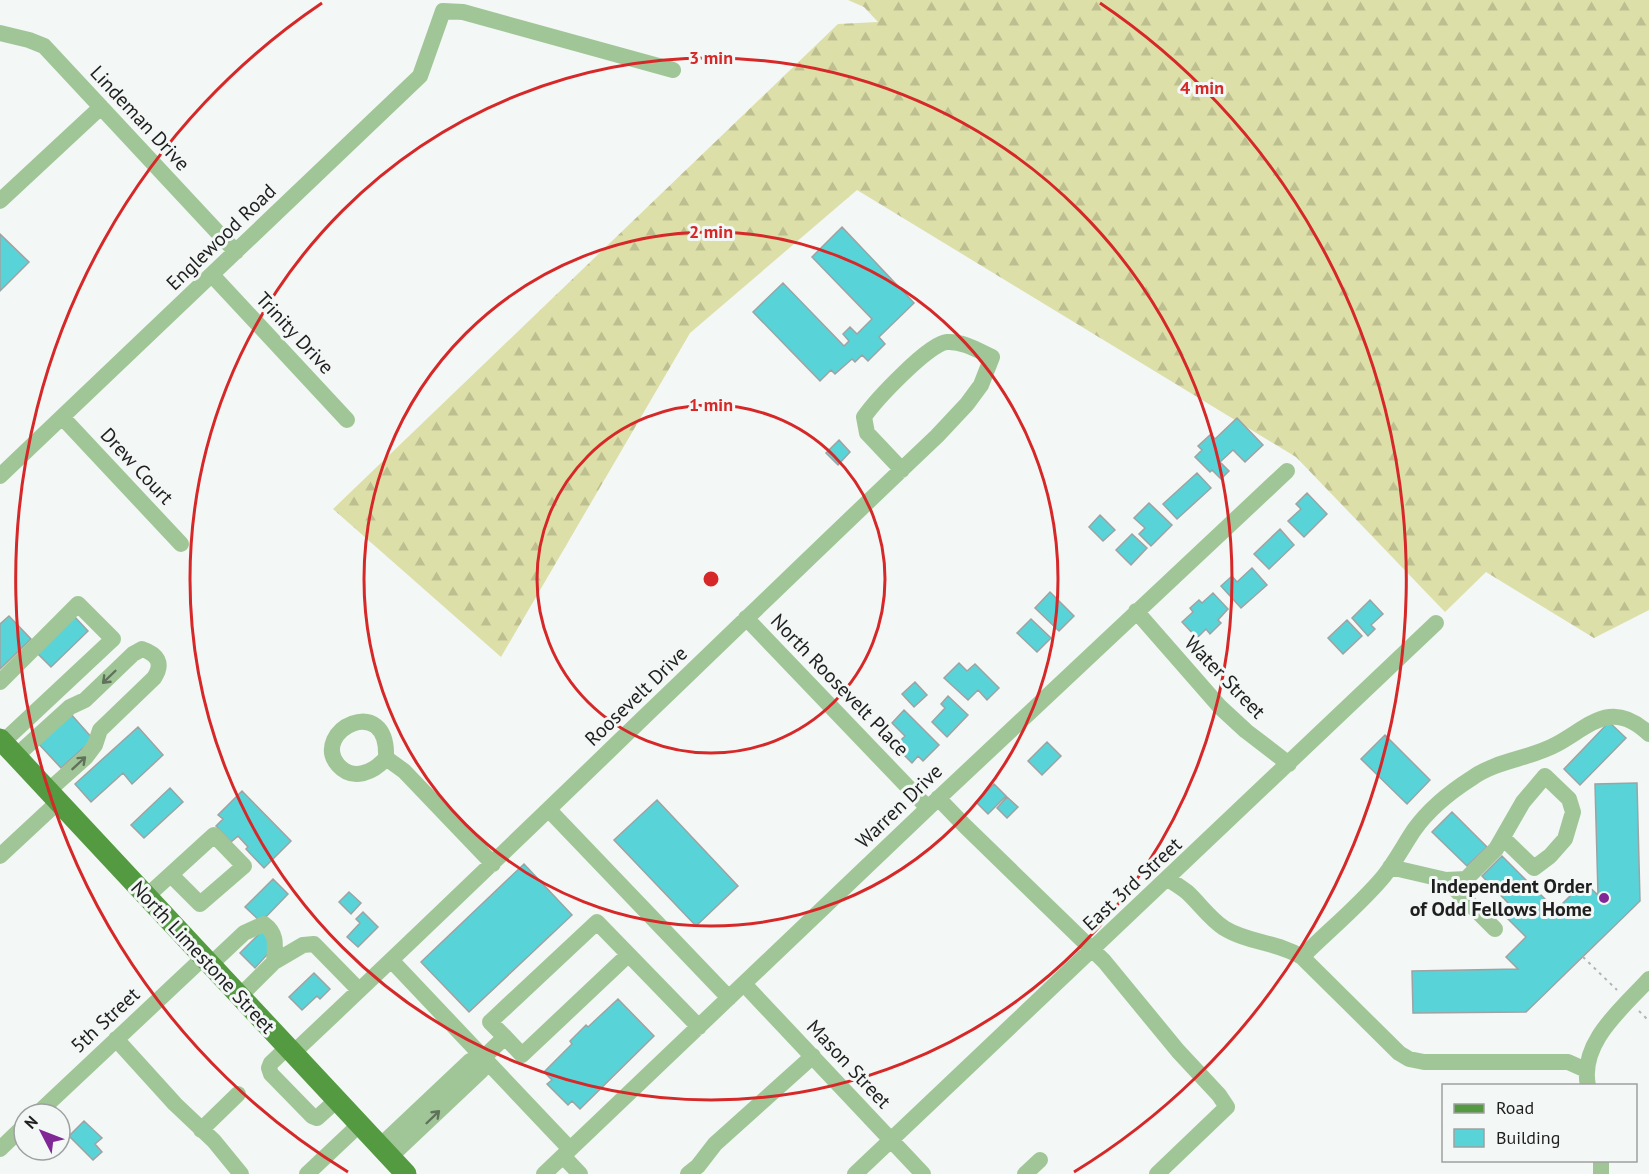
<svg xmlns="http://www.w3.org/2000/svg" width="1649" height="1174" viewBox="0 0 1649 1174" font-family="'PT Sans',sans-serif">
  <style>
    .forest { fill: url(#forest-firs) }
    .building { fill: #58d4d9; stroke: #9ea2a2; stroke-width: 1.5 }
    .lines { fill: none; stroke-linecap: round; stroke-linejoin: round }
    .path { stroke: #b2b5b3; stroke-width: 2; stroke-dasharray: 3 4.5; stroke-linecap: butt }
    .minor { stroke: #a0c697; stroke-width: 16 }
    .major { stroke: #539a40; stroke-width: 21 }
    .oneway { stroke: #5f725a }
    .ring { fill: none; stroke: #d62828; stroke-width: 3 }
    .poi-dot { fill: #7f2896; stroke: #f3f7f5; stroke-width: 2 }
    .labels { text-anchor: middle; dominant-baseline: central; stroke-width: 6; stroke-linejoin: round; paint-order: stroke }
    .street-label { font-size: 20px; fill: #1e1f1e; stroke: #f3f7f5 }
    .poi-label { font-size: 20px; font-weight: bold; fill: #1e1f1e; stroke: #f3f7f5; text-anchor: end }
    .centre { fill: #d62828; stroke: #f3f7f5; stroke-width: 3 }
    .ring-label { font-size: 18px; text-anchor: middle; font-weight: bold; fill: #d62828; stroke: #f3f7f5; stroke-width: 6; stroke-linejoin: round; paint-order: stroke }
  </style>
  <defs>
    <pattern id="forest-firs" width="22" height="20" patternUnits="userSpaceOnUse" patternTransform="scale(1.5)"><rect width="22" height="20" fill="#dddfa8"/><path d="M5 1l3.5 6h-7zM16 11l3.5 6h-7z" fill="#bdbf90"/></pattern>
  </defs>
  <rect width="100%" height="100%" fill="#f3f7f5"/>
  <path class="forest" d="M848,0H1649V610L1594,638L1486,572L1445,612L1296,457L857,190L690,333L501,657L333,509L838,24L878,22L864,7Z"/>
  <path class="building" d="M842,227L914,303L879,337L885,344L868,361L862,355L855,362L852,359L835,374L831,370L820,381L753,312L783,283L844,346L849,341L843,334L850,327L857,334L872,319L812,257Z
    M0,234L29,262L0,291Z
    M1237,418L1263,445L1245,462L1233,450L1220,462L1229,471L1221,479L1212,470L1210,472L1195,457L1202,450L1198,446L1211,434L1215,439Z
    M839,440L850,452L838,465L826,453Z
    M1197,473L1211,488L1177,519L1163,504Z
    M1307,493L1327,514L1304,537L1288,521L1301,509L1296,504Z
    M1149,503L1172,525L1151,546L1139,534L1145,528L1134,518Z
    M1100,515L1115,530L1103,541L1089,527Z
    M1280,529L1294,545L1269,569L1254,554Z
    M1132,534L1147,548L1131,565L1116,550Z
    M1252,568L1267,585L1241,608L1221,586L1232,576L1237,582Z
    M1050,592L1074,616L1059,631L1035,608Z
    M1213,593L1228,609L1218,620L1221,623L1210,634L1206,629L1197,638L1182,622L1193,612L1190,608L1199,600L1202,603Z
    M1370,600L1383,614L1371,625L1375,629L1368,636L1352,618Z
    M73,615L88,631L51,667L36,652Z
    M9,616L31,639L0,669V624Z
    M1031,619L1051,638L1037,652L1017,633Z
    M1347,620L1362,636L1343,654L1328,638Z
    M959,663L967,671L975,664L999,688L987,700L978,690L968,700L944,678Z
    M915,682L927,695L914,707L902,694Z
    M948,696L968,715L947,737L932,722L945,708L941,704Z
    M904,710L939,745L923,761L918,756L912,763L895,746L905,736L892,723Z
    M69,712L93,739L61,768L37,742Z
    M1609,722L1626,738L1580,785L1564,769Z
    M138,727L163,755L132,784L123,773L91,802L75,784Z
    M1385,735L1430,780L1407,804L1361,759Z
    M1047,742L1061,756L1042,775L1028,761Z
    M1637,783L1640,901L1526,1012L1413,1013L1412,971L1518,969L1506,957L1526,937L1501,912L1509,904L1482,876L1502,856L1556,910L1584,882L1598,895L1595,784Z
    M994,784L1006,796L988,814L976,802Z
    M170,788L183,802L144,838L131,825Z
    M242,791L291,841L264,868L246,849L248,847L238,836L231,842L216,826L223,819L218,815Z
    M1007,797L1018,807L1007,818L997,808Z
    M657,800L738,886L696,926L614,840Z
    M1452,812L1487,847L1467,866L1432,832Z
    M524,864L572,915L469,1012L421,962Z
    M273,879L288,894L261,922L245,907Z
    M349,892L361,903L351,914L339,902Z
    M363,912L378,927L358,947L347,937L360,923L356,919Z
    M265,928L275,946L255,968L240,953Z
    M314,973L330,989L320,999L317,996L302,1010L289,997Z
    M618,999L654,1036L580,1109L572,1101L568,1105L547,1084L552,1080L544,1072L572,1044L570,1041L586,1025L588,1027Z
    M84,1121L102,1138L95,1144L102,1152L93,1160L69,1136Z"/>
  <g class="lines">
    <path class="path" d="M1583,957L1617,990
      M1639,1011L1649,1021"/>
    <path class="minor" d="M0,33L29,40L44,46L236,252
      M0,201L101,107
      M212,275L347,420
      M62,417L181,544
      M0,476L420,76L443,11L463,12L673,70
      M1136,611L1220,707L1246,731L1289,764
      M746,618L928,808
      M0,682L78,604L113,639L3,742
      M16,756L70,707L85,700L133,654L142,649C157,654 164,663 154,678L100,730L95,745L86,757L48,791
      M386,758C374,772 353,782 338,765C310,731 389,691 386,758L404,771L493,864
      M938,798L965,826L1104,961L1178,1051L1219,1095L1227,1107L1157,1174
      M549,810L729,998
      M0,856L58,802
      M1390,867L1446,880L1466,879L1496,849L1523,802L1545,776L1569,799L1573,812L1565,839L1550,856L1534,868L1503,838
      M1168,879C1174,883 1181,887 1187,892C1200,904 1209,918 1224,928C1248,943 1278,942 1302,957L1399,1053L1409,1059L1424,1062H1568L1586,1070
      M1446,880L1495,929
      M146,897L214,835L244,866L200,904L171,875
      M1302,957C1328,931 1361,904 1384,876C1395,862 1404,845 1414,830C1429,809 1450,792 1472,778C1497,760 1530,759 1557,744C1591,725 1612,699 1649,734
      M391,960L570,1149
      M274,962L303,945L314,944L359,990
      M210,965L244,933L264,924C278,934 275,946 274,962L239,997
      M744,984L923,1174
      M505,1037L522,1055L628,955
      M116,1039L175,1104L214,1141L241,1174
      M288,1047L271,1063L269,1068L271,1074L312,1116L317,1118L337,1100
      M293,1053C510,849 721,641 937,436L967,404L981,385L992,357C979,351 963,341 947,342C929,343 875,401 864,417L867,433L902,470
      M1588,1086C1579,1042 1623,1008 1649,979
      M37,1114L203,958
      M201,1130L238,1094
      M380,1146L470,1061L483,1058L505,1037L490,1022L597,922L699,1027
      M0,1149L24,1126
      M563,1156L580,1174
      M390,1157L481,1071L483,1058
      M1601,1160V1174
      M307,1174L360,1124
      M544,1174L928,808L1287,471
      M688,1174L698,1166L715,1144L813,1056
      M855,1174L1436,623
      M1025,1174L1040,1160"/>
    <path class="major" d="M0,739L406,1174"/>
  </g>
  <defs><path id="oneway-shaft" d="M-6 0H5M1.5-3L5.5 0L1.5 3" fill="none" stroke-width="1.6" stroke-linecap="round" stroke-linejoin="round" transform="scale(1.5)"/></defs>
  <g class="oneway">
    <use href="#oneway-shaft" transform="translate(109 677) rotate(136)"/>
    <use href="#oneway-shaft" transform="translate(79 763) rotate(-43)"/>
    <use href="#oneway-shaft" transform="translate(433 1117) rotate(-44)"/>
  </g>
  <g class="ring">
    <circle cx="711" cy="579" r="174"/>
    <circle cx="711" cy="579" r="347"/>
    <circle cx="711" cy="579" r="521"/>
    <path d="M348 1172A695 695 0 0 1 322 3M1100 3A695 695 0 0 1 1074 1172"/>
  </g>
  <circle class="poi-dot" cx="1604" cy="898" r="6"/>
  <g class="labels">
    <g class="street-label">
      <text transform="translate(140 118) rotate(47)">Lindeman Drive</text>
      <text transform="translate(221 237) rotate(-44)">Englewood Road</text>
      <text transform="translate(295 333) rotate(47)">Trinity Drive</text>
      <text transform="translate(137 466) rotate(47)">Drew Court</text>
      <text transform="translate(1225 677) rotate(46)">Water Street</text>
      <text transform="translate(840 685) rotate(46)">North Roosevelt Place</text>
      <text transform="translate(636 696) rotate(-44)">Roosevelt Drive</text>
      <text transform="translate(899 806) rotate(-44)">Warren Drive</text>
      <text transform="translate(1132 884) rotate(-43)">East 3rd Street</text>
      <text transform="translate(203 957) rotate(47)">North Limestone Street</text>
      <text transform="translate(105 1020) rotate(-43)">5th Street</text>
      <text transform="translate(849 1064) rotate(47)">Mason Street</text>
    </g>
    <g class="poi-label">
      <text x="1592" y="886">Independent Order<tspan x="1592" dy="23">of Odd Fellows Home</tspan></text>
    </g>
  </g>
  <circle cx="711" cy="579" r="9" class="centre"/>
  <g class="ring-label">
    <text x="711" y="64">3 min</text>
    <text x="1202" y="94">4 min</text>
    <text x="711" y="238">2 min</text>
    <text x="711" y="411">1 min</text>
  </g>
  <rect x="1442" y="1084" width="195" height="78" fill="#f3f7f5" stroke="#9ea19f" stroke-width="1.5"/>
  <rect x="1454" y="1104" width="30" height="9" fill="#539a40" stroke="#9ea19f" stroke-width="1.5"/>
  <text x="1496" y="1114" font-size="18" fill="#1e1f1e">Road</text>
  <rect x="1454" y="1129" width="30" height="18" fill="#58d4d9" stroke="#9ea19f" stroke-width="1.5"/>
  <text x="1496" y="1144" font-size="18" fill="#1e1f1e">Building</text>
  <g transform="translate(42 1132) rotate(312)"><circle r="28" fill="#f3f7f5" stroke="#9ea19f" stroke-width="1.5"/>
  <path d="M0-4.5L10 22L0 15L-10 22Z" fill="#7f2896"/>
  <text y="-9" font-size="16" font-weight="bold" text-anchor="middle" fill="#1e1f1e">N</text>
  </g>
</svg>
